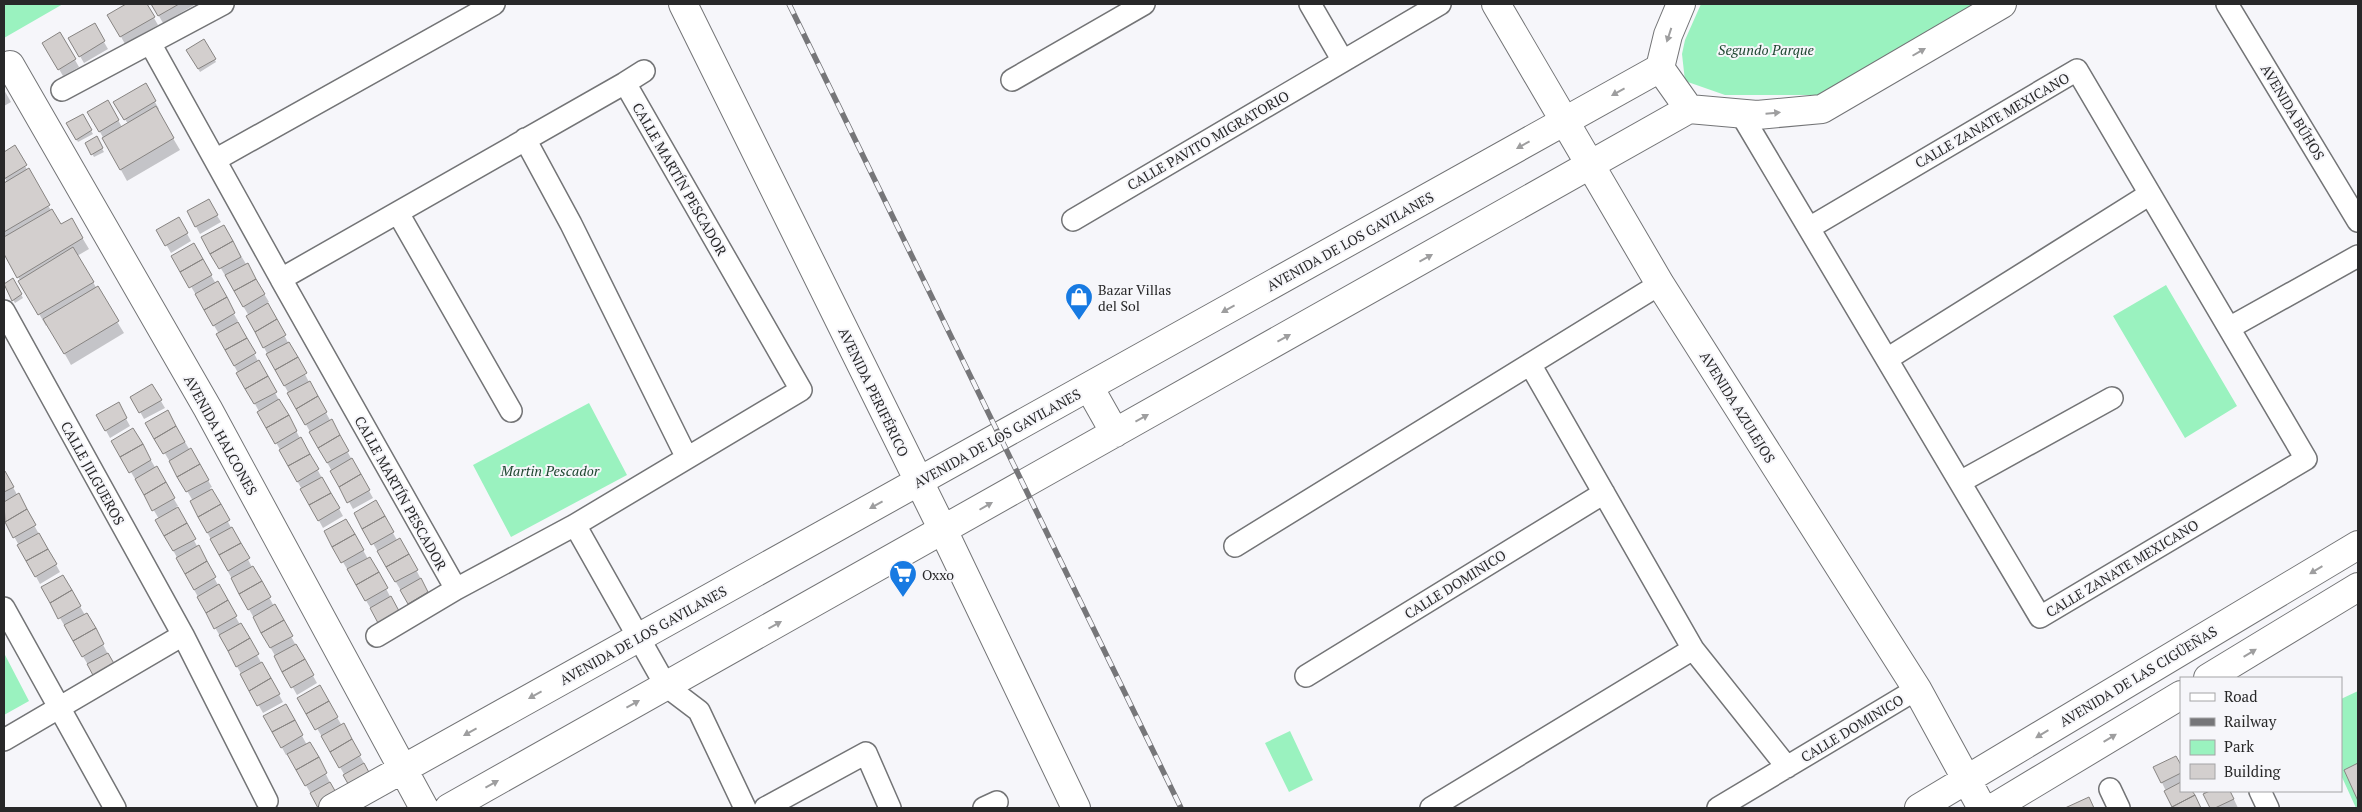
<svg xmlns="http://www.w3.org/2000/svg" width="2362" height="812" viewBox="0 0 2362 812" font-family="'PT Serif',serif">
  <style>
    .green { fill: #9af2bf }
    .shadow { fill: #0003 }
    .building { fill: #d3cfce; stroke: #878482 }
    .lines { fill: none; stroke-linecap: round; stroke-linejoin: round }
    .street-casing { stroke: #737476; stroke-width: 24 }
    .secondary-casing { stroke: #737476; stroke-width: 30 }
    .street { stroke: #fff; stroke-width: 21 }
    .secondary { stroke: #fff; stroke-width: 28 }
    .rail-casing { stroke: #767679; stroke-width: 5.5 }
    .rail { stroke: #f6f6fa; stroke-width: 4; stroke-dasharray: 11; stroke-linecap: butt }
    .oneway { fill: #9e9e9f }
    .labels { text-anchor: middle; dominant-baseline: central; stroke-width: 4; stroke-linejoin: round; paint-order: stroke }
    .park-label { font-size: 14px; font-style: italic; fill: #1e4630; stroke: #f6f6fa }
    .street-label { font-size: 14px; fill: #282829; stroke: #f6f6fa }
    .poi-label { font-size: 14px; fill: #282829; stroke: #f6f6fa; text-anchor: start }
  </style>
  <rect width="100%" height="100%" fill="#f6f6fa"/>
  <path class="green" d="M4,4H63L4,38Z
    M1701,4H1975L1821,95H1725L1685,81L1682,54L1685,40Z
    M2166,285L2237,406L2185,438L2113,316Z
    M589,403L627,475L511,537L473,465Z
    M4,653L29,701L4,715Z
    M2358,691V808H2356L2341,775V699Z
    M1290,731L1313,780L1289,792L1265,743Z"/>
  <path class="shadow" d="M128,4H146L158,25L125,44L109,15Z
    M152,4H196L163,23Z
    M94,25L108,49L84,63L70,39Z
    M60,34L79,67L63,76L44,43Z
    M204,41L216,62L200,72L188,50Z
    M145,85L159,109L157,111L180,150L127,181L89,112L107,101L122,127L128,124L115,103Z
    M4,90L11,102L4,106Z
    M82,115L93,134L78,142L68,124Z
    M96,138L104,152L94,157L86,143Z
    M14,147L60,226L71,219L89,249L77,256L124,333L71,365L48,324L46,326L4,252V184L7,182L4,176V153Z
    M208,201L221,222L200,234L188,212Z
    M179,219L191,241L171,253L158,230Z
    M223,226L269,302L267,303L309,382L373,498L353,509L289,394L247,316H249L203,238Z
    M193,245L238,321L237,322L279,400L343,516L323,528L238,373L218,335L219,334L173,256Z
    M13,280L23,298L15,303L4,285Z
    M152,386L165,408L144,419L132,397Z
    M118,404L130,426L110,438L98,416Z
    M167,412L212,487L210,488L252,567L317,683L297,695L232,579L191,502L193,501L147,423Z
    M133,430L178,506L176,507L218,585L283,702L263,713L198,597L157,520L159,519L113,442Z
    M4,471L60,572L40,584L4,518Z
    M375,502L397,540L404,547L432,600L413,611L355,513Z
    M346,520L368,559L374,566L402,619L383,629L325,532Z
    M62,576L85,615L91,622L119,675L100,685L42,588Z
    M319,687L364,763L357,796L299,698Z
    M285,705L307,745L314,751L341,804L319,808L288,754L286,755L265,717Z
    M2181,766V791H2192L2200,808H2174L2155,768Z
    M2203,791H2230L2238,808H2212Z"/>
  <path class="building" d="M126,4H147L155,17L120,37L107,15Z
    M151,4H179L158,16Z
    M95,23L105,41L79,57L68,38Z
    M60,32L76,59L58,70L42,43Z
    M204,39L216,59L198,69L186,50Z
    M146,83L156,101L124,120L113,102Z
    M108,100L119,120L99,132L87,112Z
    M156,106L174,138L120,170L102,138Z
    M83,114L92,130L76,140L66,123Z
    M97,136L103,148L91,155L85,143Z
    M15,145L27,165L4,179V152Z
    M29,168L50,205L4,232V183Z
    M209,199L218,215L195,227L187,211Z
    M52,209L61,224L72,218L83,238L17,278L4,254V237Z
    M179,217L188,233L165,246L156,230Z
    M224,225L233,241L210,254L201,237Z
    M233,241L241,257L219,269L210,254Z
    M194,243L203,259L180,272L171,256Z
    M73,247L94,282L38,315L18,281Z
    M203,259L212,275L189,288L180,272Z
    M248,263L256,279L234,291L225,275Z
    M13,278L22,294L12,301L4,284Z
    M256,279L265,294L243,307L234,291Z
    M218,281L227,297L204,310L195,294Z
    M98,286L119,321L64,354L43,319Z
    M227,297L235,313L213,326L204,310Z
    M268,303L277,319L255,332L246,316Z
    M277,319L286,335L263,348L255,332Z
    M238,322L247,338L225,350L216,334Z
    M247,338L256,353L234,366L225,350Z
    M289,342L298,357L275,370L266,354Z
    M298,357L307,373L284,386L275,370Z
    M259,360L268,376L245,389L236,373Z
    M268,376L277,392L254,404L245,389Z
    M310,381L318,396L296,409L287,393Z
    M152,384L162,400L139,413L130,397Z
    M318,396L327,412L305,425L296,409Z
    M279,399L289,415L266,428L257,412Z
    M119,402L127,418L105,431L96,415Z
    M168,410L176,426L154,439L145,423Z
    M289,415L297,431L275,444L266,428Z
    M332,419L340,435L318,448L309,432Z
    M176,426L185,442L163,454L154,439Z
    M133,428L143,444L120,457L111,441Z
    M340,435L349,451L327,463L318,448Z
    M301,437L310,454L288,466L279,450Z
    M143,444L151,460L129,473L120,457Z
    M191,448L200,464L177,477L169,461Z
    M310,454L319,469L297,482L288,466Z
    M352,458L361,474L339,487L330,471Z
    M200,464L209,480L186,492L177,477Z
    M157,466L166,482L144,495L135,479Z
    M5,471L14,487L4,492V472Z
    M361,474L370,490L347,503L339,487Z
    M322,477L331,493L309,505L300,489Z
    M166,482L175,498L152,511L144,495Z
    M212,489L221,504L198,517L190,501Z
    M19,493L27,509L5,522L4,502Z
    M331,493L340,508L318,521L309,505Z
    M376,500L385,516L362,529L354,513Z
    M221,504L230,520L207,533L198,517Z
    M178,507L187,523L164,536L155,520Z
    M27,509L36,525L13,538L5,522Z
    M385,516L394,532L371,545L362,529Z
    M346,519L355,534L332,547L324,531Z
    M187,523L196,539L173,551L164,536Z
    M232,527L241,543L219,555L210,539Z
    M39,533L48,549L26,561L17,545Z
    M355,534L364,550L341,563L332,547Z
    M400,538L409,554L386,567L377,551Z
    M241,543L250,558L228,571L219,555Z
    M199,545L207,561L185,574L176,558Z
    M48,549L57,564L35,577L26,561Z
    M409,554L418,570L395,582L386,567Z
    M370,557L379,572L356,585L347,569Z
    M207,561L216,577L194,590L185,574Z
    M253,566L262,581L239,594L231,578Z
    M379,572L388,588L365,601L356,585Z
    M63,575L72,590L50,603L41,587Z
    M421,578L428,592L408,604L400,590Z
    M262,581L271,597L248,610L239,594Z
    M219,584L228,600L206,613L197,597Z
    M72,590L81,606L58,619L50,603Z
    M391,596L399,611L378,623L370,608Z
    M228,600L237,616L214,629L206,613Z
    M275,604L284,620L261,633L253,617Z
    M87,613L96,628L73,641L64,625Z
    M284,620L293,636L270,648L261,633Z
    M241,623L250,638L228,651L219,635Z
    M96,628L104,644L82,657L73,641Z
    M250,638L259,654L236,667L228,651Z
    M296,644L305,659L282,672L274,656Z
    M108,653L116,667L95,679L87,664Z
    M305,659L314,675L291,688L282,672Z
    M262,662L271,678L249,691L240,674Z
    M271,678L280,694L257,706L249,691Z
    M320,685L329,701L306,714L297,698Z
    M329,701L338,717L315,730L306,714Z
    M286,704L295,720L272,732L263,716Z
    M295,720L303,735L281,748L272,732Z
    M344,723L352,739L330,752L321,736Z
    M352,739L361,755L339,768L330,752Z
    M310,742L319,757L296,770L287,754Z
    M2176,756L2181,765V773L2161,783L2153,767Z
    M319,757L327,773L305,786L296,770Z
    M364,763L372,778L351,789L343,775Z
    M2358,763V801L2344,770Z
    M330,782L338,796L318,808L310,793Z
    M2181,782V791H2192L2195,795L2172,807L2164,791Z
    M2210,791H2230L2234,799L2215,808H2210L2203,794Z
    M2195,795L2201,808H2172V807Z
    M2089,797L2094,808H2065Z"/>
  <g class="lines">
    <defs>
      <path id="street" d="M223,4L150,43L281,279
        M1310,4L1343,61
        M2227,4L2358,221
        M1012,80L1144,4
        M625,83L801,390L575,525L456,589L281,279Z
        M625,83L644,71
        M62,90L150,43
        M1741,114L2040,617L2306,459L2077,70L1809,228
        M525,139L571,224L687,458
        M215,160L494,4
        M398,213L511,411
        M1073,220L1440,4
        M4,311L183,635L267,801
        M2229,328L2358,256
        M1887,359L2150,194
        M1530,364L1693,649L1787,767
        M1960,482L2112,398
        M575,525L666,686L699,711L745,808
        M1235,546L1660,284
        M4,608L115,808
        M377,636L456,589
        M1306,676L1604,493
        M4,740L183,635
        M2110,789L2119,808
        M2260,791L2268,808
        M765,808L866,753L890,808
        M984,808L997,802
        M1431,808L1693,649
        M1718,808L1917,689"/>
      <path id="secondary" d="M683,4L943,530L1076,808
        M1496,4L1660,284L1917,689L1982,808
        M10,65L208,409L424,808
        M1660,68L1689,109
        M1089,387L1115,433
        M2208,678L2358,587
        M333,808L1660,68L1668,35L1681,4
        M449,808L1689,109L1757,115L1822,109L2002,4
        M1919,808L2358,545
        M1993,808L2181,695"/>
    </defs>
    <use href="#street" class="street-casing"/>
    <use href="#secondary" class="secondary-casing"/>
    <use href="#street" class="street"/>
    <use href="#secondary" class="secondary"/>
    <defs>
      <path id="rail" d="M789,4L1181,808"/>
    </defs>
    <use href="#rail" class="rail-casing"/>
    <use href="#rail" class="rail"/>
  </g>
  <defs><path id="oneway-solid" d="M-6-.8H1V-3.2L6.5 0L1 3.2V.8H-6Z" transform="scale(1.25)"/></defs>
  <g class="oneway">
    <use href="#oneway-solid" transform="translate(1669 35) rotate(108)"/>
    <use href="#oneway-solid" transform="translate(1919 52) rotate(-30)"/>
    <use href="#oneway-solid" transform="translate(1618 92) rotate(151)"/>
    <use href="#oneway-solid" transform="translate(1773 113) rotate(-5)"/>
    <use href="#oneway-solid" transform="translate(1523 145) rotate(151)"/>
    <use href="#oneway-solid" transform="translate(1426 258) rotate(-29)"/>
    <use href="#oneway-solid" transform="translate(1228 309) rotate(151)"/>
    <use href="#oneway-solid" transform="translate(1284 338) rotate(-29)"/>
    <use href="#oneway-solid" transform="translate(1142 418) rotate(-29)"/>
    <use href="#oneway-solid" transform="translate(876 505) rotate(151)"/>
    <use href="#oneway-solid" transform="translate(986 506) rotate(-30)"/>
    <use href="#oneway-solid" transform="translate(2316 570) rotate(149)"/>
    <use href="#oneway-solid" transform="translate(775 625) rotate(-29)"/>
    <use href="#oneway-solid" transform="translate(2250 653) rotate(-31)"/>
    <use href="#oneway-solid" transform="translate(535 695) rotate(151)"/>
    <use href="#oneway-solid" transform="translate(633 704) rotate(-29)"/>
    <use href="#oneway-solid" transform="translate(470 732) rotate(151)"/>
    <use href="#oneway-solid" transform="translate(2042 734) rotate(149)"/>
    <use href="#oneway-solid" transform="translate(2110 738) rotate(-31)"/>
    <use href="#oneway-solid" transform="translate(492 784) rotate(-29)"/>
  </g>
  <defs>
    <symbol id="shop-pin" viewBox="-11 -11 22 30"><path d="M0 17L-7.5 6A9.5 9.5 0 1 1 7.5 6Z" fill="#177ae2" stroke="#f6f6fa"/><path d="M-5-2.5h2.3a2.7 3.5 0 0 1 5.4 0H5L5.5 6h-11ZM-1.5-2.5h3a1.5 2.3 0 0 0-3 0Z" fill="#fff"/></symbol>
    <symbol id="supermarket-pin" viewBox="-11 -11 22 30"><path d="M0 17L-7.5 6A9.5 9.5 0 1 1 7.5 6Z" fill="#177ae2" stroke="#f6f6fa"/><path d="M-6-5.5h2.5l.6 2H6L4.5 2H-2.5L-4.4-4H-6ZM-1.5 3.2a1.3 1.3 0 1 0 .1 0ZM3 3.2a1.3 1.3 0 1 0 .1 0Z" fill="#fff"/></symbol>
  </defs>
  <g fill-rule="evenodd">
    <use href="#shop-pin" x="1063" y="281" width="32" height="43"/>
    <use href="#supermarket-pin" x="887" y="558" width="32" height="43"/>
  </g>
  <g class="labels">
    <g class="park-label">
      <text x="1766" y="49">Segundo Parque</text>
      <text x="550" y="470">Martin Pescador</text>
    </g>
    <g class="street-label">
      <text transform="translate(2293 112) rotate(59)">AVENIDA BÚHOS</text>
      <text transform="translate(1992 120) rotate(-30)">CALLE ZANATE MEXICANO</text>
      <text transform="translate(1208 140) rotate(-30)">CALLE PAVITO MIGRATORIO</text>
      <text transform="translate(680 179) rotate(60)">CALLE MARTÍN PESCADOR</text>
      <text transform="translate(1350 241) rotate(-29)">AVENIDA DE LOS GAVILANES</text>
      <text transform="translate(874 392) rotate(64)">AVENIDA PERIFÉRICO</text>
      <text transform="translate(1738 407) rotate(58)">AVENIDA AZULEJOS</text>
      <text transform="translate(221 435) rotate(61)">AVENIDA HALCONES</text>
      <text transform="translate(997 438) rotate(-29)">AVENIDA DE LOS GAVILANES</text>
      <text transform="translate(93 473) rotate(61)">CALLE JILGUEROS</text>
      <text transform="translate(401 493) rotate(61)">CALLE MARTÍN PESCADOR</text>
      <text transform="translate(2122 568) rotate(-31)">CALLE ZANATE MEXICANO</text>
      <text transform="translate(1455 584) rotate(-32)">CALLE DOMINICO</text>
      <text transform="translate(643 635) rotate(-29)">AVENIDA DE LOS GAVILANES</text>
      <text transform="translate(2138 676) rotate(-31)">AVENIDA DE LAS CIGÜEÑAS</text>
      <text transform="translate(1852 728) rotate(-31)">CALLE DOMINICO</text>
    </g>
    <g class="poi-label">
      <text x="1098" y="289">Bazar Villas<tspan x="1098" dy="16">del Sol</tspan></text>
      <text x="922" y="574">Oxxo</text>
    </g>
  </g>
  <rect width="2362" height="812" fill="none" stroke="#282829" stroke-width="10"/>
  <rect x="2180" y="677" width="162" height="115" fill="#f6f6fa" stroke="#a4a4a6"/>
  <rect x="2190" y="693" width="25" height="8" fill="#ffffff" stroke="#a4a4a6"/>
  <text x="2224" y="702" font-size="15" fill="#282829">Road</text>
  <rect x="2190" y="718" width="25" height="8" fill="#767679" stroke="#a4a4a6"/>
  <text x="2224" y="727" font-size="15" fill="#282829">Railway</text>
  <rect x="2190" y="740" width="25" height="15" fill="#9af2bf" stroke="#a4a4a6"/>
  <text x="2224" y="752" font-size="15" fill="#282829">Park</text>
  <rect x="2190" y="764" width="25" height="15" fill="#d3cfce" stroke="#a4a4a6"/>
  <text x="2224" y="777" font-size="15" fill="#282829">Building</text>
</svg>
